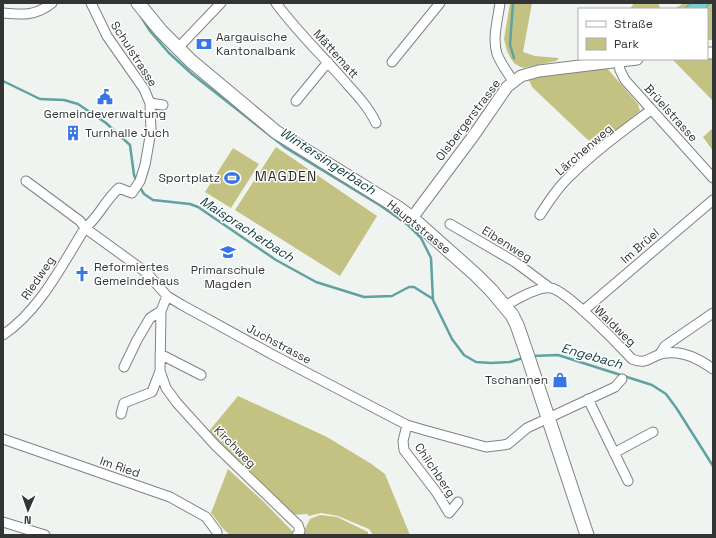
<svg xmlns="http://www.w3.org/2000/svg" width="716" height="538" viewBox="0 0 716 538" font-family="'Space Grotesk',sans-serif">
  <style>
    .green { fill: #c4c283 }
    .water { fill: #72d1d0; stroke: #5fa2a1 }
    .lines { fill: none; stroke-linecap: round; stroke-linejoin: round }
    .stream { stroke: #5fa2a1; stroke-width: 2.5 }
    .minor-casing { stroke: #7f8480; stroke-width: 11 }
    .tertiary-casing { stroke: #7f8480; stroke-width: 13 }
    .secondary-casing { stroke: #7f8480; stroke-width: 15 }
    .minor { stroke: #fff; stroke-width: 9 }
    .tertiary { stroke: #fff; stroke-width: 11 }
    .secondary { stroke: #fff; stroke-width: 13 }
    .labels { text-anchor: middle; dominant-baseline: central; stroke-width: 3; stroke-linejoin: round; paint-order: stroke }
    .poi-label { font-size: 12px; fill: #333534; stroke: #fff; text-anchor: start }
    .street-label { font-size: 12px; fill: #333534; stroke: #fff }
    .water-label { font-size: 13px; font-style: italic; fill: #0f3d3d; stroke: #fff }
    .quarter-label { font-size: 14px; letter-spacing: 1px; fill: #282b29; stroke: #fff }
  </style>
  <rect width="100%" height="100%" fill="#eff4f0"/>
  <path class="green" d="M510,3H532L523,52L535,56L559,58L556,61L523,68L515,64L511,59L507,51L504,39Z
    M634,3H658L660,7L659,9H630Z
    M684,3H713V40H707V9H674Z
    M707,57H713V101L672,59H707Z
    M606,67L638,104L640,111L601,143L588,140L532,87L528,78L534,76Z
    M713,128V151L703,137Z
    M276,147L377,216L340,276L235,210Z
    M233,148L259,164L231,208L205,192Z
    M238,396L327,437L370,463L385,474L410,535H373L369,529L338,516L321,513L309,516L307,514L291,515L209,431Z
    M228,469L264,502L293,532L291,535H231C221,529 219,522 211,513Z
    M320,515L337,517L368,532V535H302L310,519Z"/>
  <path class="water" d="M692,3H708L709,5L706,7L708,9H688L686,7Z"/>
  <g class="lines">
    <path class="stream" d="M513,3L510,45L514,58
      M140,15L150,31L169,53L192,74L286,148L381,206L408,225L421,238L431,258L433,300L452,339L464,355L476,362L491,363L510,362L523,358
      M3,81L40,99L64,100L78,104L106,123L130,145L134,175L137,182
      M139,186L144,194L153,200L190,204L198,207L276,260L316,282L364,297L392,296L409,287H414L433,299
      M532,356L558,355L652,385L666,394L677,409L713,466"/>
    <defs>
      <path id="minor" d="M276,3C297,32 324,57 347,84C358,96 369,108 376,123
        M500,3C498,19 492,38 497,54C501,64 508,73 513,81
        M3,13C22,15 36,16 52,3
        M178,48L221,3
        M618,61L620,70L625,80L713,178
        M392,62L440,3
        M296,101L328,62
        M150,103L163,105
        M26,181L80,221L85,228L147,273L167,296L182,305L275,356L407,425L424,430L486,447L503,445L508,444L527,428L615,387L622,379
        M540,215C549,201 558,187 570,176C595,151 623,131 651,110
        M450,224L515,262L550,288
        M167,296L161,311L160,371L166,388L177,403L215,445L298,525L300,531L297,535
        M505,306C515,300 539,286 551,288C567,291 618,344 632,359C646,365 648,358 661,354C680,349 698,358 713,369
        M583,311L713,200
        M3,335C40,310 62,265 85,228C99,217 105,200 119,188L132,193L140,181L145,165L151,131L150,103L144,89L107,36L91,3
        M160,354L201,375
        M660,354L665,346L713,313
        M124,367L137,340L150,318L161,311
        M588,399L628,481
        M121,414L124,403L152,392L160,371
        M407,425L403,441L404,450L437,493L449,513L458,502
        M3,439L170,497L206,517L217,532V535
        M614,453L653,432
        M3,522L45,535"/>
      <path id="tertiary" d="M707,53H713
        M412,218L474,135L507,87L521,76L539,71L637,59"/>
      <path id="secondary" d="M138,3L161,31L191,61L276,132L397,207L412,218L476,275L491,290L512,315L517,325L526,351L587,535"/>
    </defs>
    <use href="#minor" class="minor-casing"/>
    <use href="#tertiary" class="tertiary-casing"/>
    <use href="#secondary" class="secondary-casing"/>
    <use href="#minor" class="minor"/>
    <use href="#tertiary" class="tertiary"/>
    <use href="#secondary" class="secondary"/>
  </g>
  <defs>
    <symbol id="bank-bare" viewBox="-9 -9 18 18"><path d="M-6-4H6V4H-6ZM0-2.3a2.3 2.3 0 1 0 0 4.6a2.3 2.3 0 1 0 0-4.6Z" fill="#3776e5" stroke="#fff" stroke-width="2.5" paint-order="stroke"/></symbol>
    <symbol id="civic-bare" viewBox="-9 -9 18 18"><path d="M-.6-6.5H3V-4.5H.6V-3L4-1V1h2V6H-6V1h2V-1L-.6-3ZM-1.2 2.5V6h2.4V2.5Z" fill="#3776e5" stroke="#fff" stroke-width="2.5" paint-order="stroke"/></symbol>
    <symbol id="building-bare" viewBox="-9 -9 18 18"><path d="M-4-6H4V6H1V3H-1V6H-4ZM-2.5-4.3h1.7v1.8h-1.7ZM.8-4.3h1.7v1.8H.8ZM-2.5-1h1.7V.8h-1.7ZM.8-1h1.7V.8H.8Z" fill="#3776e5" stroke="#fff" stroke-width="2.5" paint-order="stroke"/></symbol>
    <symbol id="stadium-bare" viewBox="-9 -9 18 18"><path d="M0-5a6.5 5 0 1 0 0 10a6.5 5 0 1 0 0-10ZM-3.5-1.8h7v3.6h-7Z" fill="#3776e5" stroke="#fff" stroke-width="2.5" paint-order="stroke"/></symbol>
    <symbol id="school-bare" viewBox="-9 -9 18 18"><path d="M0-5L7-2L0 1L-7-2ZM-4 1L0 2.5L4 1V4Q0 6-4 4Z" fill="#3776e5" stroke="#fff" stroke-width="2.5" paint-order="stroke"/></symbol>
    <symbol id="church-bare" viewBox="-9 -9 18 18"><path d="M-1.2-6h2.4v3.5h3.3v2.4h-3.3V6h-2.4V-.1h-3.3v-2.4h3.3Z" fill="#3776e5" stroke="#fff" stroke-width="2.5" paint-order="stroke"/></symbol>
    <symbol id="shop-bare" viewBox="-9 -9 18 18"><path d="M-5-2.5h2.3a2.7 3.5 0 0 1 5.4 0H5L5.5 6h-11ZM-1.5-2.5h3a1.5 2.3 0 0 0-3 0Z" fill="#3776e5" stroke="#fff" stroke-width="2.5" paint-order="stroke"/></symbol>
  </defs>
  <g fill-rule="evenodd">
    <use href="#bank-bare" x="193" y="33" width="22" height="22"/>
    <use href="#civic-bare" x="94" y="86" width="22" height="22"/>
    <use href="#building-bare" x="62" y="122" width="22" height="22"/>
    <use href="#stadium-bare" x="221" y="167" width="22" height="22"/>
    <use href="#school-bare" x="217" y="241" width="22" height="22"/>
    <use href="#church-bare" x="71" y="263" width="22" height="22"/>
    <use href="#shop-bare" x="549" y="369" width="22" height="22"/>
  </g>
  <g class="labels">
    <g class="poi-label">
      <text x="216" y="37">Aargauische<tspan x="216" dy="14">Kantonalbank</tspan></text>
      <text x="105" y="114" text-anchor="middle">Gemeindeverwaltung</text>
      <text x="85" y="133">Turnhalle Juch</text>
      <text x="220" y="178" text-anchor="end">Sportplatz</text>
      <text x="94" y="267">Reformiertes<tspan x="94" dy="14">Gemeindehaus</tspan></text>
      <text x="228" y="270" text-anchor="middle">Primarschule<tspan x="228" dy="14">Magden</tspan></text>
      <text x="548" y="380" text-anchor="end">Tschannen</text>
    </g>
    <g class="street-label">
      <text transform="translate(134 54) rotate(57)">Schulstrasse</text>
      <text transform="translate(336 54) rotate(48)">Mättematt</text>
      <text transform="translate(671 113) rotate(48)">Brüelstrasse</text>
      <text transform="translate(468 120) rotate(-53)">Olsbergerstrasse</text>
      <text transform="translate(584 150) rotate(-41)">Lärchenweg</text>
      <text transform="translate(419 227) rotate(39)">Hauptstrasse</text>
      <text transform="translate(507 244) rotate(32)">Eibenweg</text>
      <text transform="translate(640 246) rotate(-41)">Im Brüel</text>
      <text transform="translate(38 278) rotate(-56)">Riedweg</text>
      <text transform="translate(615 326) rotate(44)">Waldweg</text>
      <text transform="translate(279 344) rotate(28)">Juchstrasse</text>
      <text transform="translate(235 447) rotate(45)">Kirchweg</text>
      <text transform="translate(120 467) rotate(19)">Im Ried</text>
      <text transform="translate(435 470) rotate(56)">Chilchberg</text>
    </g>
    <g class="water-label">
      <text transform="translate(328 161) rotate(33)">Wintersingerbach</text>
      <text transform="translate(247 229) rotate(33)">Maispracherbach</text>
      <text transform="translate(592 356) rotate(16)">Engebach</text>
    </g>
    <g class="quarter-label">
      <text x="286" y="176">MAGDEN</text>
    </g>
  </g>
  <rect width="716" height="538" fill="none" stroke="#333534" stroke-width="8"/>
  <rect x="578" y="8" width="130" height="52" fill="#ffffff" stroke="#adaeae"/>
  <rect x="586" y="21" width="20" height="6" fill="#ffffff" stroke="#adaeae"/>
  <text x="614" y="28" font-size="12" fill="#333534">Straße</text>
  <rect x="586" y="38" width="20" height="12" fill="#c4c283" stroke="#adaeae"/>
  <text x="614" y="48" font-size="12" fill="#333534">Park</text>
  <g transform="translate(28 510) rotate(182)" stroke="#ffffff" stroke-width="3" paint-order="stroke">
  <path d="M0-3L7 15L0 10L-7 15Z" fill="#333534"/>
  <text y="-6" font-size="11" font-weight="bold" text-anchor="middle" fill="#333534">N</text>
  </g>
</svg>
